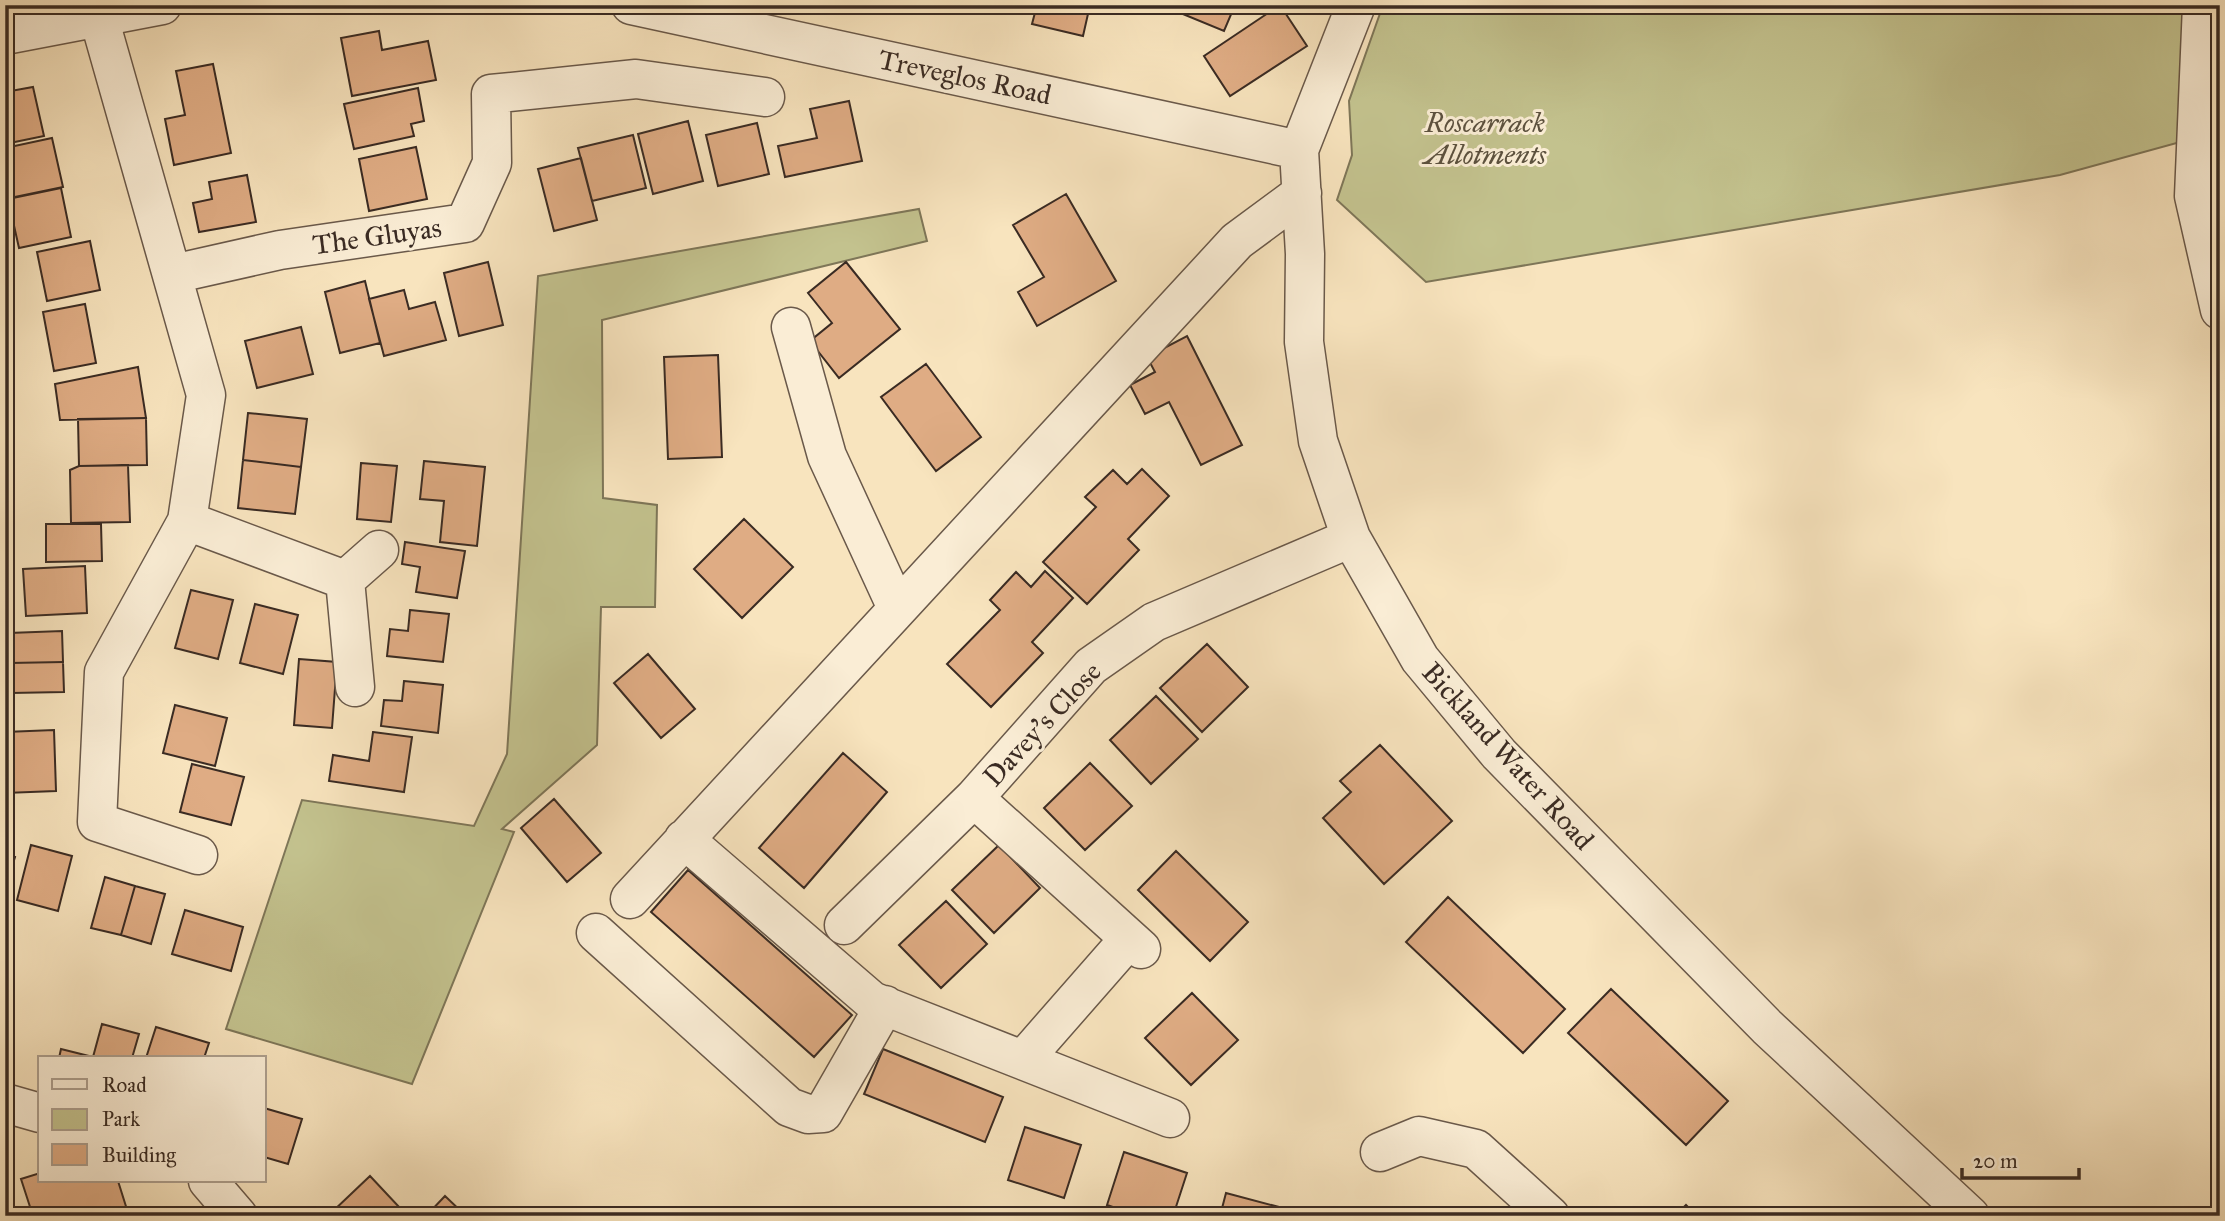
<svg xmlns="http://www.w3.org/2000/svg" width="2225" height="1221" viewBox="0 0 2225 1221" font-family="'IM FELL Great Primer',serif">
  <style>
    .green { fill: #c3c28e; stroke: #7e7658; stroke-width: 2 }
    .building { fill: #dfac84; stroke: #3a2b23; stroke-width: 2 }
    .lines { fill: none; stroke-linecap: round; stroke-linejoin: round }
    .minor-casing { stroke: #6a594a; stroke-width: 41 }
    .minor { stroke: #faedd5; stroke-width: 38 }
    .labels { text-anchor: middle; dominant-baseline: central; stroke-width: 6; stroke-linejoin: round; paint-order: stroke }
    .street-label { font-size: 28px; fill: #3a2b23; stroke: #faedd5 }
    .park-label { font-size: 28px; font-style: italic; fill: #5c513e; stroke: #faedd5 }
  </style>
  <rect width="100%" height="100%" fill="#f8e4be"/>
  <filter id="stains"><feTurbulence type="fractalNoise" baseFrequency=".00286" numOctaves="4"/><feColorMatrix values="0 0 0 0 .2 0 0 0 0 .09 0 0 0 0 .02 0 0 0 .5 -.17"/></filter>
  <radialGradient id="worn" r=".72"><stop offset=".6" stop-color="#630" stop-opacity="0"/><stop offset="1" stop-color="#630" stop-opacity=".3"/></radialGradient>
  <path class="green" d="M1383,5H2189L2184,141L2060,175L1426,282L1337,200L1352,155L1349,101Z
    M2220,5V234L2211,194Z
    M919,209L927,241L602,320L603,498L657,505L655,607H601L597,745L502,829L514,832L412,1084L226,1029L302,800L474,826L507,754L538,276Z"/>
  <path class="building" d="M1037,5H1090L1083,36L1032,24Z
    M1161,5H1235L1224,31Z
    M1280,5L1307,46L1230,96L1204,56Z
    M379,31L382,50L428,41L436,80L352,96L341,38Z
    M213,64L231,153L174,165L165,119L185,115L176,71Z
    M33,87L44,136L5,144V92Z
    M418,88L424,121L411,124L414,136L354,149L344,104Z
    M849,101L862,161L785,177L778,146L817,138L810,109Z
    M688,121L703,181L653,194L638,134Z
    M757,123L769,174L718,186L706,135Z
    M633,135L646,188L592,201L578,148Z
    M52,138L63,187L10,198L5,177V148Z
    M416,147L427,199L369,211L359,159Z
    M581,158L597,220L554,231L538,169Z
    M247,175L256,222L199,232L193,203L212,199L209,182Z
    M61,188L71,237L19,248L8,199Z
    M1066,194L1116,281L1037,326L1018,292L1044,277L1013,225Z
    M90,241L100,290L47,301L37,252Z
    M488,262L503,325L459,336L444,273Z
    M846,262L900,329L839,378L810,341L832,323L808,293Z
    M365,281L380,343L340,353L325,292Z
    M404,290L409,309L435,302L446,340L384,356L369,299Z
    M85,304L96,363L54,371L43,312Z
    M301,327L313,374L257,388L245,341Z
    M1187,336L1242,445L1201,465L1169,402L1145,414L1130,385L1155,372L1147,357Z
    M718,355L722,457L668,459L664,357Z
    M926,364L981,437L936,471L881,397Z
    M138,367L146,418L60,420L55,384Z
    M248,413L307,419L301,467L243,460Z
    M146,418L147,465L79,466L78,419Z
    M243,460L301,467L295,514L238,508Z
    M424,461L485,467L477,546L440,542L444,501L420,499Z
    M361,463L397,466L391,522L357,519Z
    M128,465L130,522L71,523L70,470L79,466Z
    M1142,469L1169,496L1128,539L1139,550L1087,604L1043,562L1096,507L1085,497L1113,470L1127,484Z
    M744,519L793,567L742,618L694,569Z
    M46,524H101L102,561L46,562Z
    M405,542L465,551L457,598L416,592L420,567L402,564Z
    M85,566L87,613L26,616L23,569Z
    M1045,571L1073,598L1032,642L1043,653L991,707L947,664L1000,610L990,600L1016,572L1031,587Z
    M191,590L233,600L218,659L175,648Z
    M255,604L298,615L283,674L240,663Z
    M410,610L449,614L443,662L387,656L390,629L408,631Z
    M62,631L63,662L10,663L9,633Z
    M1207,644L1248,687L1202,732L1160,688Z
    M648,654L695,709L661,738L614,683Z
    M299,659L337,662L332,728L294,725Z
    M63,662L64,692L11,693L10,663Z
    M404,681L443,685L438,733L381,726L384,700L402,701Z
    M1156,696L1198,739L1151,784L1110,740Z
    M175,705L227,718L215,766L163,753Z
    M54,730L56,791L5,793V732Z
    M373,732L412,737L404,792L329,781L333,755L369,761Z
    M1380,745L1452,821L1384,884L1323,818L1351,792L1340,781Z
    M843,753L887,792L804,888L759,848Z
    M1090,763L1132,806L1085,850L1044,808Z
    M192,764L244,777L231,825L180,812Z
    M554,799L601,853L567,882L521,828Z
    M31,845L72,856L58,911L17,900Z
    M999,845L1040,888L994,933L952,890Z
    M1176,851L1248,922L1210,961L1138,890Z
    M5,854L15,857L5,891Z
    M688,870L852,1015L814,1057L651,912Z
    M105,877L135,886L121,935L91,928Z
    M135,886L165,894L151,944L121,935Z
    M1448,897L1565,1009L1523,1053L1406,942Z
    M946,901L987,944L941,988L899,945Z
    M185,910L243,927L231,971L172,954Z
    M1611,989L1728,1101L1686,1145L1568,1033Z
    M1192,993L1238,1040L1191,1085L1145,1038Z
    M102,1024L139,1034L132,1058H59L61,1049L93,1057Z
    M156,1027L209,1043L204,1058H146Z
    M883,1049L1003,1097L985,1142L864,1094Z
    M264,1108L302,1119L288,1164L264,1157Z
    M1025,1127L1081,1145L1064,1198L1008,1180Z
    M1124,1152L1187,1173L1173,1216H1139L1107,1205Z
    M40,1173V1181H118L129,1216H33L21,1179Z
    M370,1176L400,1208L392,1216H334L331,1213Z
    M1226,1193L1294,1211L1293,1216H1220Z
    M445,1196L466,1216H426Z
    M1686,1205L1697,1216H1675Z"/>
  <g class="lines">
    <defs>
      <path id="minor" d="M631,5L1299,150
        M1356,5L1299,150L1305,254L1304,342L1318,441L1351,538L1420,659L1499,754L1767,1027L1970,1216
        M2202,5L2194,196L2220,310
        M99,18L206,395L187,521L104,672L97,822L198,855
        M5,35L162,5
        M173,274L280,250L465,223L492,163L491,94L636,79L765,97
        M791,327L827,456L897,608
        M187,521L345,580
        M355,687L345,580L379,550
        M974,798L1141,949
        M684,839L872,1001L1170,1118
        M630,899L1237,241L1302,193
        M844,925L974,798L1091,666L1154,622L1351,538
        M596,933L789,1107L808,1114L823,1113L885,1005
        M1023,1060L1129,939
        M5,1103L40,1113
        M1380,1152L1419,1136L1476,1149L1550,1216
        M208,1181L238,1216"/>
    </defs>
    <use href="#minor" class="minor-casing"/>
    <use href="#minor" class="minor"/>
  </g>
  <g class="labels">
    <g class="street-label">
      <text transform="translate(965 77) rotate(12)">Treveglos Road</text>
      <text transform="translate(377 236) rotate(-8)">The Gluyas</text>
      <text transform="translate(1042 724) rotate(-47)">Davey's Close</text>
      <text transform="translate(1508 756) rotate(48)">Bickland Water Road</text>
    </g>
    <g class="park-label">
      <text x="1485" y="122">Roscarrack<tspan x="1485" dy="32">Allotments</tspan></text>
    </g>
  </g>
  <rect width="2225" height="1221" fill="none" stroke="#f8e4be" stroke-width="28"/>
  <rect x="7" y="7" width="2211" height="1207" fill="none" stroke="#3a2b23" stroke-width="3.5"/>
  <rect x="14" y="14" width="2197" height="1193" fill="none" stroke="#3a2b23" stroke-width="2"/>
  <rect x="38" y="1056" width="228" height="126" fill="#faedd5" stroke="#ad9f8e" stroke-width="2"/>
  <rect x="52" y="1079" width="35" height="10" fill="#faedd5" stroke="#ad9f8e" stroke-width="2"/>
  <text x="102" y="1092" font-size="21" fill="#3a2b23">Road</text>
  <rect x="52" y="1109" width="35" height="21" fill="#c3c28e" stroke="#ad9f8e" stroke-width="2"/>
  <text x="102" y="1126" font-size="21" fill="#3a2b23">Park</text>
  <rect x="52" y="1144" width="35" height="21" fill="#dfac84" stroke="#ad9f8e" stroke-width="2"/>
  <text x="102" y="1162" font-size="21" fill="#3a2b23">Building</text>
  <path d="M1962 1168v10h117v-10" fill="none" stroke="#3a2b23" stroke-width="3.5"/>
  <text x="1973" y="1168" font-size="21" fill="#3a2b23" stroke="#faedd5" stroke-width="5" paint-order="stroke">20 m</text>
  <rect width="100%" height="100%" filter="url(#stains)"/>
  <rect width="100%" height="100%" fill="url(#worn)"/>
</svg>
